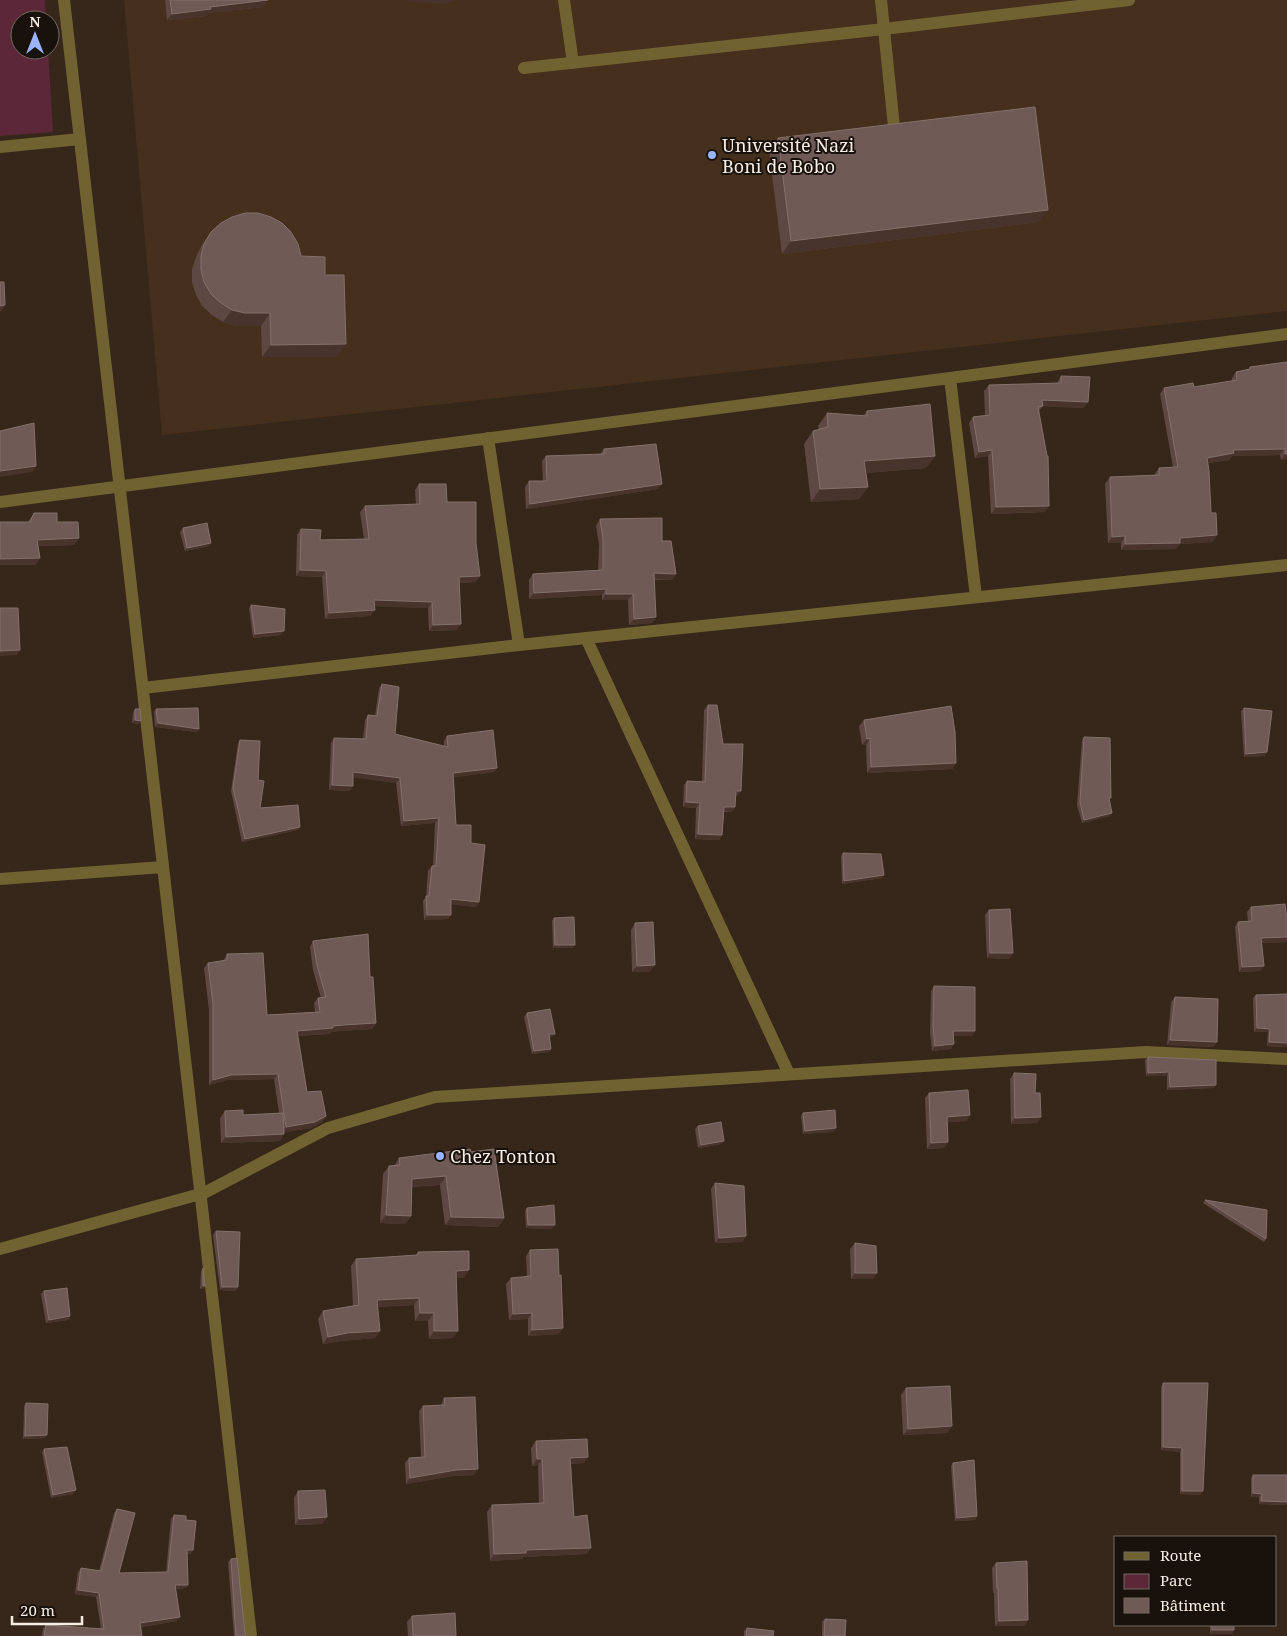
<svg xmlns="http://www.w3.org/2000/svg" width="1287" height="1636" viewBox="0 0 1287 1636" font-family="'Noto Serif',serif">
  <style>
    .built { fill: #452f1d }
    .green { fill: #5d273a }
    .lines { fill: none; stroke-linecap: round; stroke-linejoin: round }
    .lane { stroke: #716232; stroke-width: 12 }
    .street { stroke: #716232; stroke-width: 12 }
    .wall { fill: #5e4844 }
    .shaded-wall { fill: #48342c }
    .building { fill: #6f5a55; stroke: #84716c }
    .poi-dot { fill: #9ab5fd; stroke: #19120c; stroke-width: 2 }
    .labels { text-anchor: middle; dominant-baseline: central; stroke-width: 4; stroke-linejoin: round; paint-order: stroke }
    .poi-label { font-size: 18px; fill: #f7ede4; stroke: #19120c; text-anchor: start }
  </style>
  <rect width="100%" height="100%" fill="#37271a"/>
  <path class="built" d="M124,0H1287V311L162,435Z"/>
  <path class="green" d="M0,0H45L46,20H20V50H48L53,132L0,136Z"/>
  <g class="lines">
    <path class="lane" d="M564,0L573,63
      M881,0L894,127
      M524,68L884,29L1129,0"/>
    <path class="street" d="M64,0L251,1636
      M0,147L80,139
      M950,378L976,597
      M488,438L519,645
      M0,502L1287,334
      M586,638L789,1074
      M143,688L519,645L1287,565
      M0,879L163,867
      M0,1249L204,1193L328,1128L435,1097L1146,1052L1287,1059"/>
  </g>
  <path class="wall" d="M165,0H268L263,7L208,13L206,16L167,20Z
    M778,138L1039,222L782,254L769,151Z
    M211,232L301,256L325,275L337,357H262L261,326H236L223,322L212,315L202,306L196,295L192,282V269L196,257L202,245Z
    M1287,362V459L1281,460L1280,455L1232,456L1229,460L1208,463L1213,542L1180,544L1176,549L1121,550V543H1108L1105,484L1110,477L1154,475L1159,468L1173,467L1160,394L1164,388L1194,387L1232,381V378L1236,372L1248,370L1250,367Z
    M1061,376L1084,408L1043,406L1039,411L1045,512L991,514L988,456L975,458L969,423L973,417L985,415L984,391L989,385L1057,383Z
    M867,411L935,456L926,468L866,473L868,487L859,499L811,502L804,444L813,431L819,430L818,426L827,413L863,416Z
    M604,449L658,489L526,509L525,487L529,481H543L542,461L546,456L600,454Z
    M419,484L447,502L476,582L459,583L461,624L456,630L429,631L428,608L374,606L375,610L370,616L325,619L322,577L296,576L297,535L301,529L320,540L364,539L360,512L365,506L416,505L415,490Z
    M34,513L57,522L79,538L74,545L38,546L40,558L35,565H0V522H28Z
    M600,519L662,541L676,574L672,580H654L656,617L652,623L629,625L628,600H602V595L529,599V580L533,574L598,571L599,545L596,526Z
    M183,528L209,546L185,551L180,532Z
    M251,605L281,635L253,638L249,608Z
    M382,684L395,734L444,746V741L447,736L497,768L494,772L454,777L456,825L471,843L476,907L451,904V915L448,919L424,920L423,901L426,897L428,871L432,866H433L435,823L401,826L396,783L353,777L350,791L329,790L331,743L334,738L363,739L365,720L368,715L375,716L379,688Z
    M708,705L741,791L737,796H736L735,807L732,812H724L722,835L719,840L695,839L696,808L683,807L684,785L687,781H702L704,710Z
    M1244,708L1265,756L1244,757L1241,711Z
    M135,709L139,724L132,723L133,713Z
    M156,709L197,732L155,727L154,712Z
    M864,720L956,763L952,769L867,773L866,745H862L859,726Z
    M1084,737L1109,801L1110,816L1082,823L1077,805L1082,740Z
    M240,740L258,780L260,808L300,827L297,830L242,842L231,791L238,743Z
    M843,853L882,878L842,884L841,856Z
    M1251,907L1287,919V939L1286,942L1262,943L1264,966L1260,971L1239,972L1235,927L1238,922L1248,921L1247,912Z
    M989,910L1013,953L1009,959L987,958L985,915Z
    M554,918L572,948H553L552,921Z
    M635,923L650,972H632L631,930Z
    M313,941L370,977L376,1023L372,1029L339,1031L331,1032L329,1034L297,1036L307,1092L326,1116L322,1122L311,1128L284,1132V1134L280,1141L221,1143L220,1118L225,1111L243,1115L279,1113L274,1079L227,1080L209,1085V1010L204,968L208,963L223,961L227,954L267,1015L315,1012L314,1003L318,998H321L313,970L310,947Z
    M934,986L972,1036H954L951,1049L932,1051L930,1032L931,991Z
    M1256,995L1287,1047L1267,1046L1268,1032H1254L1253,998Z
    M1175,997L1217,1042L1213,1047L1167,1045L1171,1002Z
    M527,1013L552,1037H550L551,1049L549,1052L532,1054L524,1017Z
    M1148,1057L1216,1085L1213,1088L1167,1090V1076H1146L1145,1060Z
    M1014,1073L1035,1093L1037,1123L1011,1124L1010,1079Z
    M929,1093L970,1115L966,1121L948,1122V1142L944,1148L927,1149L925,1098Z
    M803,1113L834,1132L803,1134L801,1116Z
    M698,1126L721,1144L698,1148L695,1129Z
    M471,1152L504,1218L498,1227L445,1225L440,1185L412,1187L411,1216L405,1224L380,1223L383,1174L389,1166H394L399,1158Z
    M715,1183L746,1236L742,1242L715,1243L711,1189Z
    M1205,1200L1266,1239L1264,1242L1203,1203Z
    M527,1208L552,1229L526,1228L525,1211Z
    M216,1231L238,1287L235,1291L220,1290L213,1235Z
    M855,1243L877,1273L872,1279H851L850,1249Z
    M530,1250L559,1334L528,1336V1319L509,1320L506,1284L511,1278L527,1277L526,1256Z
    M418,1252L464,1278H456L453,1338L429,1339L428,1321H415L414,1305L378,1307L375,1338L341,1341L323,1344L318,1319L323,1311L353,1306L351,1266L356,1259L416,1255Z
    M203,1268L205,1286L203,1289H200L201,1271Z
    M44,1291L70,1316L68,1320L46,1323L41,1294Z
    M1163,1383L1203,1491L1200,1495L1180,1494V1452L1161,1450V1387Z
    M906,1388L952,1426L947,1433L903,1435L901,1395Z
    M444,1398L474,1475L453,1476L406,1484L405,1463L409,1458L421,1457L419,1411L423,1406L441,1405Z
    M26,1403L45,1438L23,1439L24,1406Z
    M536,1441L588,1457L583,1463L571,1464L574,1517L587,1554L523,1557L522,1559L490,1561L487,1512L492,1505L539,1503L538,1465L532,1466L531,1448Z
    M44,1449L73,1494L51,1498L42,1452Z
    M953,1463L977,1516L975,1520L955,1521L951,1466Z
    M1253,1475H1287V1505L1259,1504V1497H1251V1478Z
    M298,1491L327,1517L322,1524L295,1525L294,1498Z
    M117,1509L119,1573L166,1572L171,1519L174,1515L186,1520L193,1550L190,1554H187L188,1585L185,1588L176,1589L177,1621L141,1627L142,1636H42L43,1629L46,1625L101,1629L96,1597L75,1594L78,1572L81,1568L99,1571L114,1513Z
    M231,1559L245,1634L246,1636H234L228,1562Z
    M996,1563L1025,1626H995L994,1593H993L992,1568Z
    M412,1616L456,1636H408L407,1622Z
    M825,1619L845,1636H822V1622Z
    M1210,1625H1234L1232,1634H1210Z
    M747,1628L773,1636H744V1631Z"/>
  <path class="shaded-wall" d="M268,0L263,7L208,13L206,16L167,20L172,14L210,7Z
    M407,0H457L444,4L406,1Z
    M1048,210L1039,222L782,254L791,241Z
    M5,305L1,312H0V306Z
    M232,310L270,313L261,326H236L223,322Z
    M346,344L337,357H262L271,345Z
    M1042,400L1088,402L1084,408L1038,406Z
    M1285,449L1280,455L1232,456L1229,460L1203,464L1207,458L1233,450Z
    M992,450L988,456L975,458L979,452Z
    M1285,454H1287V459L1281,460Z
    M935,456L926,468L855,474L864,461Z
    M36,466L32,472L0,477V471Z
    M662,484L658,489L526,509L530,504Z
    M868,487L859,499L811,502L820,489Z
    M1049,506L1045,512L991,514L996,507Z
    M1217,535L1213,542L1180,544L1176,549L1121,550L1125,544L1180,538Z
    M1125,536L1121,543H1108L1112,537Z
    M79,538L74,545L32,546L37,540Z
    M211,543L209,546L185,551L187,548Z
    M40,558L35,565H0V559Z
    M300,570L326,571L322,577L296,576Z
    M654,573L676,574L672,580L649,579Z
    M480,576L476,582L455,583L459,577Z
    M606,589L602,595L529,599L534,593Z
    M606,594H633L628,600H602Z
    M374,600L432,602L428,608L370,606Z
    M375,610L370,616L325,619L329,613Z
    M656,617L652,623L629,625L634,619Z
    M461,624L456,630L429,631L433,625Z
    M284,631L281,635L253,638L255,634Z
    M20,650L17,655L0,656V651Z
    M135,720L141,721L139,724L132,723Z
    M158,723L199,729L197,732L155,727Z
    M870,738L866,745H862L867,739Z
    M1267,752L1265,756L1244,757L1246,754Z
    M956,763L952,769L867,773L871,767Z
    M497,768L494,772L450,778L453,773Z
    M353,772L400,778L396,783L350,777Z
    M332,785L353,786L350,791L329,790Z
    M736,791H741L737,796H732Z
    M686,802L700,803L696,808L683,807Z
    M724,807H735L732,812L721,811Z
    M1112,813L1110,816L1082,823L1084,820Z
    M439,818L435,823L401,826L404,821Z
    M300,827L297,830L242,842L245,839Z
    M698,834L722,835L719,840L695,839Z
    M884,875L882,878L842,884L844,881Z
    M451,899L479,902L476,907L448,904Z
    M427,915H451L448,919L424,920Z
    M1287,937V939L1286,942L1258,943L1261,938Z
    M555,945H575L572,948H553Z
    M990,953H1013L1009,959L987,958Z
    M655,965L650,972H632L637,966Z
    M1264,966L1260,971L1239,972L1242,967Z
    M376,1023L372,1029L339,1031L331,1032L329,1034L293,1036L297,1031L343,1025Z
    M1257,1028L1270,1029L1268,1032H1254Z
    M953,1031H975L972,1036H950Z
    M549,1034H555L552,1037H547Z
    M1170,1040L1217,1042L1213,1047L1167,1045Z
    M1269,1042L1287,1043V1047L1267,1046Z
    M954,1044L951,1049L932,1051L935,1046Z
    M551,1049L549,1052L532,1054L534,1051Z
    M1169,1072L1167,1076H1146L1148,1073Z
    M278,1074L274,1079L227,1080L209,1085L213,1080L231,1075Z
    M1216,1085L1213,1088L1167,1090L1170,1087Z
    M970,1115L966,1121L943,1123L947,1117Z
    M326,1116L322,1122L311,1128L282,1133L286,1127Z
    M1041,1117L1037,1123L1011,1124L1015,1118Z
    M836,1128L834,1132L803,1134L805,1131Z
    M284,1134L280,1141L221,1143L226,1137Z
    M724,1141L721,1144L698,1148L701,1145Z
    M948,1142L944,1148L927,1149L931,1143Z
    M446,1176L440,1185L406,1187L412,1179Z
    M386,1215L411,1216L405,1224L380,1223Z
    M451,1217L504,1218L498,1227L445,1225Z
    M528,1225H555L552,1229L526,1228Z
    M746,1236L742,1242L715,1243L719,1238Z
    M469,1270L464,1278H451L456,1271Z
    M855,1273H877L872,1279H851Z
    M203,1286H205L203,1289H200Z
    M222,1287H238L235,1291L220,1290Z
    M419,1298L414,1305L372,1307L377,1300Z
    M420,1313H434L428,1321H415Z
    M532,1313L528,1319L509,1320L513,1314Z
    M70,1316L68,1320L46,1323L49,1320Z
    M563,1328L559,1334L528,1336L532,1330Z
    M380,1331L375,1338L341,1341L323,1344L328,1337L347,1333Z
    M434,1331H458L453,1338L429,1339Z
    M952,1426L947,1433L903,1435L908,1429Z
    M47,1435L45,1438L23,1439L25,1436Z
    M1163,1447L1182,1448L1180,1452L1161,1450Z
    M588,1457L583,1463L566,1464L570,1458Z
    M537,1459H542L538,1465L532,1466Z
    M478,1469L474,1475L453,1476L406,1484L410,1478L456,1470Z
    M76,1490L73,1494L51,1498L53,1495Z
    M1182,1491H1203L1200,1495L1180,1494Z
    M1253,1493L1262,1494L1259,1497H1251Z
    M1261,1501L1287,1502V1505L1259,1504Z
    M977,1516L975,1520L955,1521L957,1518Z
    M327,1517L322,1524L295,1525L299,1519Z
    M591,1548L587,1554L523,1557L522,1559L490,1561L494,1554L526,1550Z
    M187,1550H193L190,1554L184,1553Z
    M175,1585H188L185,1588L172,1589Z
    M78,1590L99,1593L96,1597L75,1594Z
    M180,1617L177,1621L138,1627L140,1623Z
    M1028,1620L1025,1626H995L999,1621Z
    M1212,1630H1234L1232,1634H1210Z"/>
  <path class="building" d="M170,0H268L210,7L211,9L172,14Z
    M1035,107L1048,210L791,241L778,138Z
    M245,213H258L271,217L282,223L291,232L298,244L301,256L325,257V275H344L346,344L271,345L270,313H245L232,310L221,303L211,294L204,282L201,270V256L204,244L211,232L221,223L232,217Z
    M0,282H4L5,305L0,306Z
    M1287,362V454H1285V449L1233,450L1234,453L1207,458L1209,471L1211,513H1216L1217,535L1180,538V543L1125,544V536L1112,537L1110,477L1159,475V468L1178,467L1164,388L1193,383L1194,387L1237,380L1236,372L1250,369V367Z
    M1061,376L1090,377L1088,402L1042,400L1043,406L1038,407L1047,456H1048L1049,506L996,507L992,450L979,452L973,417L990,415L989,385L1061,383Z
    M930,404L935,456L864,461L868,487L820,489L813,431L828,427L827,413L867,416V411Z
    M34,423L36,466L0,471V431Z
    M656,444L662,484L530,504L529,481H547L546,456L604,454V449Z
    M419,484H446L447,502H476V543L480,576L459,577L461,624L433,625L432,602L374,600L375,610L329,613L326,571L300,570L301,529L321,530L320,540L369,539L365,506L420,504Z
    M34,513H57V522H78L79,538L37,540L40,558L0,559V522H30Z
    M662,518V541H671L676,574L654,573L656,617L634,619L633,594H606V589L534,593L533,574L603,570V539L600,519Z
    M207,523L211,543L187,548L183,528Z
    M251,605L285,609L284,631L255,634Z
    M0,608H18L20,650L0,651Z
    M382,684L399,687L395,734L448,747L447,736L493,730L497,768L453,773L456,825H471V843L485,845L479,902L451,899V915H427L426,896H429L432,866H436L439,818L404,821L400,778L353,772V786L332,785L334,738L366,739L368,715L377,716Z
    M708,705H717L723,744H743L741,791H736L735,807H724L722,835L698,834L700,803L686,802L687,781L705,782Z
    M951,706L955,732L956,763L871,767L870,738L867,739L864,720Z
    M198,708L199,729L158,723L156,709Z
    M1244,708L1272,711L1267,752L1246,754Z
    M135,709H140L141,721L135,720Z
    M1084,737L1110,738L1111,798H1109L1112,813L1084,820L1080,802Z
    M240,740L260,741L258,780L264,781L260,808L298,805L300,827L245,839L233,788Z
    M843,853L881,854L884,875L844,881Z
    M1285,904L1287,919V937L1261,938L1264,966L1242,967L1238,922L1252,921L1251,907Z
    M1010,909L1013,953H990L989,910Z
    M574,917L575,945H555L554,918Z
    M653,922L655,965L637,966L635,923Z
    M368,934L370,977H373L376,1023L343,1025L333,1026V1028L297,1031L307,1092L321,1091L326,1116L315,1122L286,1127L278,1074L231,1075L213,1080V1004L208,963L227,960V954L263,953L267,1015L320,1012L318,998L326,997L317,965L313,941Z
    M934,986L975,987V1031H953L954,1044L935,1046L933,1027Z
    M1287,994V1043L1269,1042L1270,1029L1257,1028L1256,995Z
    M1175,997L1218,999L1217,1042L1170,1040Z
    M550,1009L555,1034H549L551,1049L534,1051L527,1013Z
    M1148,1057L1216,1060V1085L1170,1087L1169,1072L1148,1073Z
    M1014,1073L1036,1074L1035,1093H1040L1041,1117L1015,1118Z
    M968,1090L970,1115L947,1117L948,1142L931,1143L929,1093Z
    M243,1110V1115L283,1113L284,1134L226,1137L225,1111Z
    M835,1110L836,1128L805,1131L803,1113Z
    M721,1122L724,1141L701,1145L698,1126Z
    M470,1149L471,1152L494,1149L504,1218L451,1217L446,1176L412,1179L411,1216L386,1215L389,1166L400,1165L399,1158Z
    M715,1183L744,1186L746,1236L719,1238Z
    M1205,1200L1267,1210L1266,1239Z
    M554,1205L555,1225H528L527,1208Z
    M216,1231L240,1232L238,1287H222Z
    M855,1243L876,1246L877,1273H855Z
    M558,1249L559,1276L561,1275L563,1328L532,1330V1313L513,1314L511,1278L531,1276L530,1250Z
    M469,1251V1270L456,1271L458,1331H434V1313H420L419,1298L377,1300L380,1331L347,1333L328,1337L323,1311L359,1305L356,1259L418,1255V1252Z
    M203,1268L205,1286H203Z
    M67,1288L70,1316L49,1320L44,1291Z
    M1163,1383H1208L1203,1491H1182V1448L1163,1447Z
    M950,1386L952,1426L908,1429L906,1388Z
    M475,1397L478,1469L456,1470L410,1478L409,1458L425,1457L423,1406L445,1405L444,1398Z
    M26,1403L48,1404L47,1435L25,1436Z
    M587,1439L588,1457L570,1458L574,1517L587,1515L591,1548L526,1550V1553L494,1554L492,1505L544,1503L542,1459H537L536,1441Z
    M67,1447L76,1490L53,1495L44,1449Z
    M974,1460L977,1516L957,1518L953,1463Z
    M1253,1475H1287V1502L1261,1501L1262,1494L1253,1493Z
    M325,1490L327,1517L299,1519L298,1491Z
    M117,1509L135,1513L119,1573L168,1572L174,1515L186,1516V1520L196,1521L193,1550H187L188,1585H175L180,1617L140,1623L142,1636H44L46,1625L104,1629L99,1593L78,1590L81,1568L101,1571Z
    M237,1558L245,1634L246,1636H236L231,1559Z
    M1027,1561L1028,1620L999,1621L998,1588H997L996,1563Z
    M455,1613L456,1636H413L412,1616Z
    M825,1619L846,1620L845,1636H824Z
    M1212,1625H1234V1630H1212Z
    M747,1628L774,1631L773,1636H746Z"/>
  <g class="poi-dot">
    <circle cx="712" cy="155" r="5"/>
    <circle cx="440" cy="1156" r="5"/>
  </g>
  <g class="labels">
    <g class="poi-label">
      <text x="722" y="145">Université Nazi<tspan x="722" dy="21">Boni de Bobo</tspan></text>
      <text x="450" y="1156">Chez Tonton</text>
    </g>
  </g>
  <rect x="1114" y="1536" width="162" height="90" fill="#19120c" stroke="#726a62"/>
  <rect x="1124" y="1552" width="25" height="8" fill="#716232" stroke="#726a62"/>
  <text x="1160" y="1561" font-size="15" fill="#f7ede4">Route</text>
  <rect x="1124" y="1574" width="25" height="15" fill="#5d273a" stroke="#726a62"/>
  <text x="1160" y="1586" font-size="15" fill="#f7ede4">Parc</text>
  <rect x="1124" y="1598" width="25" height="15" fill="#6f5a55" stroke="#726a62"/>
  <text x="1160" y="1611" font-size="15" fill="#f7ede4">Bâtiment</text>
  <g transform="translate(35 35)"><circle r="24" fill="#19120c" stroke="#726a62"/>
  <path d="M0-4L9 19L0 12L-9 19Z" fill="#9ab5fd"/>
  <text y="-8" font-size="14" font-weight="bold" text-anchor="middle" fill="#f7ede4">N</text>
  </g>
  <path d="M12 1616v8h70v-8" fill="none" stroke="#f7ede4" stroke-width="2.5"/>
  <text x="20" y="1616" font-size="15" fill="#f7ede4" stroke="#19120c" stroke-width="4" paint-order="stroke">20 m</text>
</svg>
